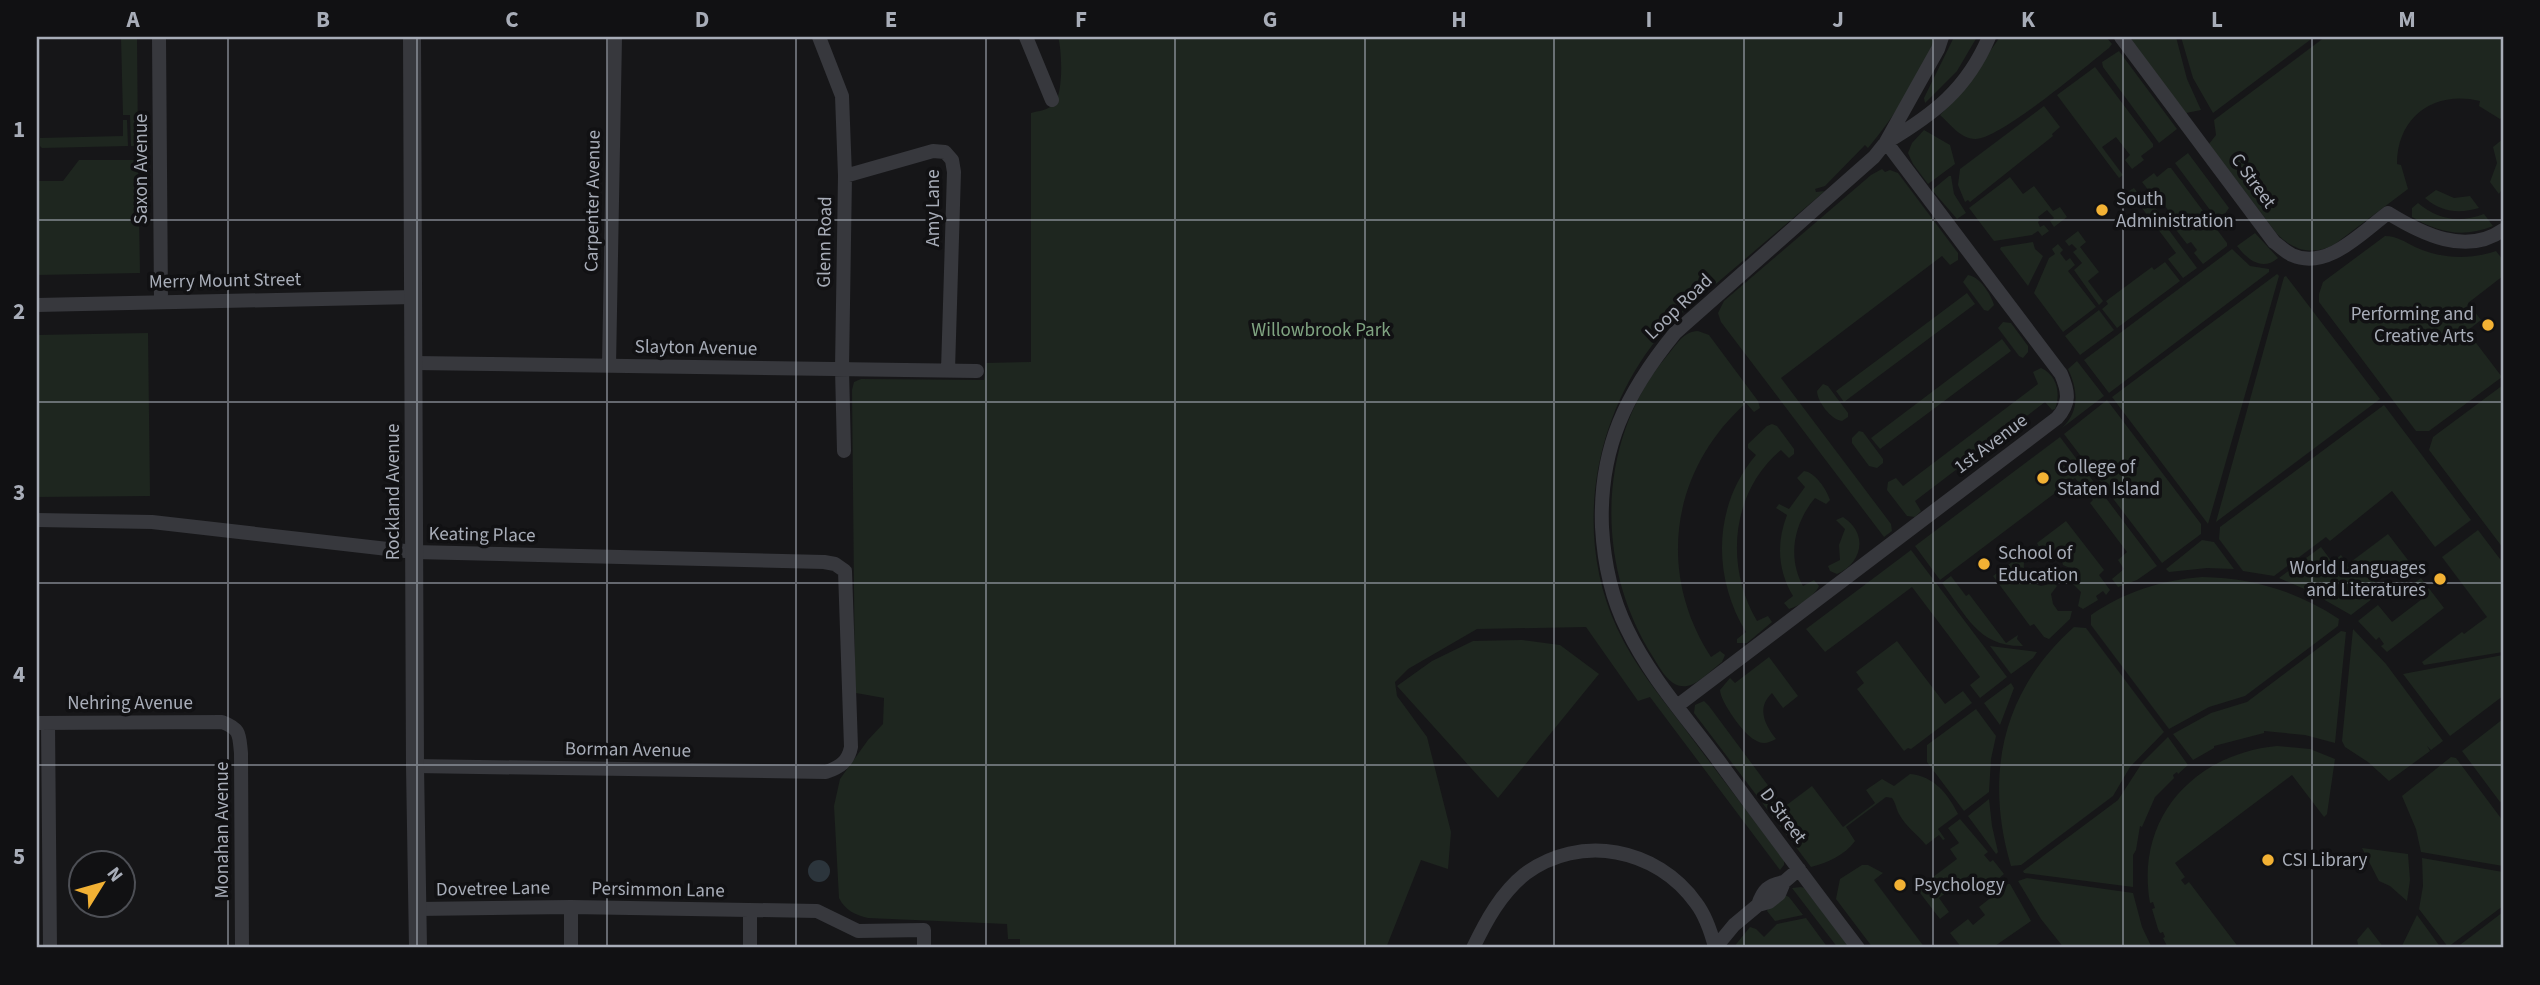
<svg xmlns="http://www.w3.org/2000/svg" width="2540" height="985" viewBox="0 0 2540 985" font-family="'Source Sans 3',sans-serif">
  <style>
    .green { fill: #1e261f }
    .water { fill: #2c353c }
    .lines { fill: none; stroke-linecap: round; stroke-linejoin: round }
    .minor { stroke: #37383d; stroke-width: 14 }
    .tertiary { stroke: #37383d; stroke-width: 18 }
    .grid { fill: none; stroke: #a8adb8; stroke-width: 2; stroke-opacity: 0.55 }
    .poi-dot { fill: #f2b134; stroke: #111113; stroke-width: 2.5 }
    .labels { text-anchor: middle; dominant-baseline: central; stroke-width: 7; stroke-linejoin: round; paint-order: stroke }
    .street-label { font-size: 19px; fill: #a8adb8; stroke: #111113 }
    .poi-label { font-size: 19px; fill: #a8adb8; stroke: #111113; text-anchor: start }
    .park-label { font-size: 19px; fill: #7fa381; stroke: #111113 }
    .neatline { fill: none; stroke: #a8adb8; stroke-width: 2.5 }
    .grid-label { font-size: 23px; text-anchor: middle; font-weight: bold; fill: #a8adb8 }
  </style>
  <rect width="100%" height="100%" fill="#161618"/>
  <path class="green" d="M137,37L138,146H131L130,115H123L121,38Z
    M1058,37H1936C1919,76 1896,115 1868,148L1865,145L1825,186L1815,189L1816,192L1825,191C1791,220 1758,248 1724,277C1696,301 1666,324 1645,355C1591,434 1576,540 1617,628C1634,665 1660,696 1685,729C1718,773 1751,817 1784,860V865L1780,870L1650,697L1638,701L1586,627L1477,629L1408,669L1395,682L1397,696L1427,737L1451,832L1448,869L1421,860L1386,948H1020V939H1008L1007,924L868,918C855,915 845,910 839,898L834,806L840,779L868,740L883,724L884,698L856,693L855,689L852,390L854,382L861,379L984,380L986,363L1031,362V113C1038,111 1048,110 1053,105C1064,96 1062,49 1058,37Z
    M1954,37H1977L1957,71L1925,103L1924,98Z
    M2000,37H2106L2112,44L2109,48C2086,66 1999,140 1975,139C1961,139 1950,124 1940,115L1960,94Z
    M2134,37H2176L2187,79L2201,110L2186,113L2131,41Z
    M2181,37H2314L2213,113L2193,78Z
    M2325,37H2503V116L2500,119L2479,106L2480,101C2435,90 2397,116 2397,164L2401,165L2408,189L2335,244C2314,256 2294,251 2277,234L2209,144L2216,135L2214,120Z
    M2119,51L2177,129L2159,143L2103,67L2102,62Z
    M2095,67L2153,144V147L2141,156L2144,160L2132,169L2125,160L2130,155L2116,137L2102,147L2123,175L2119,178L2057,95Z
    M2044,106L2060,127L2052,134L2053,136L1970,202L1968,200L1965,202L1958,185L1960,169Z
    M123,120H127L128,146L42,148L40,146V138L123,136Z
    M1924,130L1950,145L1955,164L1928,184L1913,164L1908,153L1912,143Z
    M2503,139V187L2499,194L2490,182L2497,163L2493,147Z
    M2188,153L2229,208L2224,215L2216,218L2175,163Z
    M79,160H138L140,273L37,275V181H63Z
    M2168,168H2171L2227,243V246L2203,264L2194,253L2197,250L2191,242L2187,244L2170,222L2174,218L2156,194L2153,196L2142,182L2154,173L2157,177Z
    M1882,169L1885,172L1890,170L1898,173L1958,253V260L1950,265L1942,256L1781,378L1891,524L1892,531L1884,537L1721,322L1718,313L1724,301L1871,175Z
    M1951,176L1954,194L1966,213L1957,219L1932,190L1949,176Z
    M2010,177L2023,194L2034,186L2053,211L2060,207L2067,217L2054,227L2050,221L2054,218L2047,210L2038,217L2040,220L2038,222L2040,227L2044,225L2049,231L2042,236L2038,231L2032,235L1994,241L1969,208Z
    M2134,188L2144,201L2148,198L2162,216L2160,218L2197,268L2183,278L2168,259L2176,253L2129,191Z
    M2436,190L2454,198L2470,196L2479,208C2459,214 2441,212 2425,198Z
    M2418,203C2438,220 2459,223 2484,214L2493,226C2463,238 2439,233 2412,217V208Z
    M2078,231L2086,242L2080,247L2099,272L2088,281L2103,301L2099,305L2074,270L2082,263L2073,252L2077,249L2072,244L2069,246L2065,241Z
    M2255,233L2278,258C2262,272 2247,259 2237,246Z
    M2385,236C2397,236 2405,242 2415,247C2442,259 2469,260 2496,251L2503,260V276L2468,303L2481,320L2467,331L2502,377L2429,431H2416L2319,302V294L2323,282Z
    M2033,242L2035,249L2043,256L2028,286L2000,249L2001,247Z
    M2058,244L2063,250L2060,253L2066,261L2070,258L2075,265L2068,271L2096,307L2063,332L2034,293L2049,258L2055,254L2052,249Z
    M2232,249L2250,266L2269,269V272L2109,393L2084,360Z
    M2165,262L2180,281L2117,328L2102,309L2108,304L2106,301L2152,267L2154,270Z
    M2277,274L2279,276L2208,524L2112,397Z
    M1968,275C1979,276 1991,294 1994,305L1988,311L1984,310L1963,282Z
    M2286,276L2380,399L2216,522L2284,277Z
    M1967,293L1975,304L1844,402L1836,391Z
    M2099,310L2114,330L2080,355L2065,336Z
    M2003,322L2011,323L2028,346V352L2023,358L2019,356L1998,328Z
    M1698,331L1709,335L1758,401L1760,408L1754,412L1746,403C1671,470 1656,572 1711,657L1720,651L1725,655L1722,662C1712,669 1699,684 1687,686C1670,689 1660,668 1653,657C1595,566 1596,441 1666,357C1675,347 1683,331 1698,331Z
    M148,333L150,496L37,497V335Z
    M2002,339L2011,351L1880,449L1871,438Z
    M2077,361L2104,396L2062,428C2080,411 2078,390 2068,369Z
    M2041,368C2057,375 2061,393 2055,409L2052,410L2045,402L1915,501L1921,511L1915,517L1907,516L1887,490L1888,482L1896,478L1903,486L2038,384L2033,372Z
    M1823,384L1828,386L1848,413V417L1842,421C1831,420 1817,401 1817,391Z
    M2503,385V548L2429,450L2433,437Z
    M2107,400L2201,524V534L2162,563L2064,434Z
    M2384,405L2471,520L2435,547L2392,491L2330,541L2326,537L2274,576L2243,571L2219,539L2220,527Z
    M1772,424L1777,426L1794,449V454L1789,458L1781,450C1730,493 1725,567 1757,621L1768,616L1772,622L1747,643H1737V639L1746,632C1712,577 1713,505 1756,455L1748,448V444L1767,426Z
    M1859,431L1863,432L1883,459V463L1877,468L1869,466L1852,443V438Z
    M2060,437L2157,566L2137,580L2118,587L2112,579L2124,569L2118,560L2127,552L2090,503L2093,500L2075,478L1940,580L1915,546Z
    M1804,471C1815,472 1827,490 1830,500L1826,504L1815,498C1794,523 1787,557 1803,586L1814,580L1819,586C1815,595 1800,606 1789,609L1784,603L1793,596C1778,571 1776,543 1787,515L1776,508L1779,504L1789,509L1805,487L1797,478Z
    M1843,517C1869,534 1862,563 1837,574L1830,571L1828,566L1840,560L1839,545L1845,529L1836,520Z
    M2066,521L2104,570L2099,575L2110,590L2106,595L2103,591L2096,596L2098,600L2083,609L2078,606L2081,592L2073,584L2075,576L2072,569L2063,565C2061,553 2052,546 2039,547L2037,543Z
    M2478,530L2503,563V652L2424,665L2422,662L2462,632L2464,634L2487,617L2442,557Z
    M2388,534L2411,564L2393,577L2388,571L2374,581L2381,592L2351,615L2309,591L2279,578L2321,547L2332,562L2341,555L2348,564Z
    M2202,540L2214,542L2234,569L2207,568L2169,572L2166,569Z
    M1911,550L2007,677L1980,698L1970,685L1980,677L1912,587L1825,652L1806,629Z
    M2023,554L2025,558C2021,571 2027,582 2041,586L2054,583L2057,586L2051,594L2053,604L2058,611H2072L2070,619L2049,639L2044,637L2034,624L2030,626L1993,576Z
    M1951,576L1966,596L1969,594L2006,643L2018,635L2017,639L2023,646C1978,647 1966,615 1942,583Z
    M2202,577C2253,578 2296,591 2339,619L2338,626L2245,696L2209,707L2169,729L2091,625V615C2124,592 2162,580 2202,577Z
    M2421,578L2444,608L2387,652L2381,646L2384,644L2379,637L2376,640L2358,621L2378,605L2392,622L2422,599L2412,585Z
    M2074,627L2086,628L2164,732L2130,767L2113,796L2021,865L2011,866C1984,775 2002,691 2074,627Z
    M2353,629L2386,664L2443,741L2431,750L2427,746L2430,751L2389,781L2368,762L2345,747L2342,741Z
    M2341,631L2346,632L2335,743L2305,735L2264,731V733L2214,746V748L2193,760L2173,734L2211,713L2247,702Z
    M1522,640L1560,645L1599,674L1498,798L1397,686L1432,661L1473,641Z
    M1897,641L1945,704L1963,691L1972,703L1911,749L1908,748L1904,751L1857,689L1864,683L1856,672Z
    M1990,646L2037,652L2033,658L2011,674Z
    M2503,655V696L2450,736L2403,674Z
    M1769,657L1798,696L1783,708L1772,693C1756,708 1765,725 1776,739C1769,743 1762,745 1755,740C1744,735 1720,701 1720,690L1730,678L1735,683Z
    M2011,683L2014,688L2000,725L1984,703Z
    M1704,701L1709,706L1784,807L1812,786L1843,827L1875,803L1866,790L1882,779L1894,786L1910,774C1934,776 1948,794 1958,814L1938,829L1945,839L1943,840L1939,835L1926,845C1917,834 1906,827 1899,814C1896,809 1896,803 1892,798L1886,797L1846,827L1855,841C1845,855 1827,863 1811,867L1694,713L1695,705Z
    M1976,709L1996,736L1991,759L1989,792L1964,811L1927,762V745Z
    M2503,719V800L2500,802L2462,751Z
    M2168,737L2188,765L2178,774L2177,772L2173,775L2174,778L2155,797L2142,827L2140,826L2136,850L2133,855V887L2024,873L2023,871L2118,800L2142,763Z
    M2277,746L2310,749L2335,759L2327,814L2324,817L2292,775L2175,863L2185,877L2181,880L2185,885L2189,882L2239,948H2168L2163,938L2165,937L2163,932L2160,933L2158,929L2152,909L2155,908L2153,902L2150,903C2135,818 2194,754 2277,746Z
    M2451,757L2456,758L2503,821V866L2421,852L2416,829L2402,796Z
    M1989,799L1992,826L1998,852L1996,854L1968,816Z
    M1960,819L1988,852L1984,855L1990,862L1993,860L2004,874L1983,892L1970,875L1939,898L1949,912L1940,919L1917,889L1957,859L1950,849L1959,843L1948,828Z
    M2362,848L2408,854L2410,880L2407,901L2390,886L2379,881Z
    M2422,858L2503,872V906L2448,947L2419,909L2423,886Z
    M1862,865H1868L1883,873L1874,880L1925,948H1873L1836,899L1840,879Z
    M2027,878L2133,893L2142,927L2152,948H2064L2041,919L2018,881Z
    M2008,884H2010L2031,921L1992,948H1962L1950,933L1968,919L1973,925L1985,915L1979,907Z
    M1801,887L1804,888L1851,948H1838L1792,888Z
    M1785,895L1789,897L1803,915L1775,921L1767,911L1768,909Z
    M2503,912V948H2456Z
    M2417,915L2441,948H2401Z
    M1806,918L1828,948H1733L1750,927L1756,929L1764,937L1777,924Z
    M2368,927L2384,948H2359L2357,940Z"/>
  <path class="water" d="M808 871a11 11 0 1 1 22 0a11 11 0 1 1-22 0Z"/>
  <g class="lines">
    <path class="minor" d="M159,37L161,302
      M819,37L842,96L845,176L842,369L844,451
      M1026,37L1052,100
      M2121,37L2274,242C2280,246 2285,252 2292,255C2327,271 2362,232 2388,213C2422,234 2466,256 2503,230
      M1887,142C1934,114 1967,89 1989,37
      M845,176L933,151L945,152L952,160L954,172L948,370
      M37,305L414,297
      M414,363L977,371
      M609,366L615,37
      M37,520L152,522L414,552L824,562L835,564L845,571L851,747C848,762 840,767 826,772L415,766
      M1677,706L2057,418C2070,404 2069,392 2061,374L1886,142
      M37,723L222,722C241,729 239,735 241,753L242,948
      M48,723L50,948
      M1758,905C1763,890 1768,885 1784,882
      M571,907V948
      M418,909L571,907L817,911L858,931L924,930V948
      M750,948V912
      M1473,948C1486,921 1501,893 1525,874C1580,833 1657,848 1696,903C1706,916 1711,932 1715,947
      M1715,948L1734,925L1758,905L1769,902L1779,894L1784,882L1799,869
      M1858,948C1811,886 1764,823 1718,760C1687,718 1650,677 1627,629C1611,597 1604,562 1602,527C1599,448 1626,393 1675,333L1874,157L1886,142L1938,49L1942,37"/>
    <path class="tertiary" d="M412,37L415,766L418,948"/>
  </g>
  <path class="grid" d="M228,37V948M417,37V948M607,37V948M796,37V948M986,37V948M1175,37V948M1365,37V948M1554,37V948M1744,37V948M1933,37V948M2123,37V948M2312,37V948M37,220H2503M37,402H2503M37,583H2503M37,765H2503"/>
  <g class="poi-dot">
    <circle cx="2102" cy="210" r="7"/>
    <circle cx="2488" cy="325" r="7"/>
    <circle cx="2043" cy="478" r="7"/>
    <circle cx="1984" cy="564" r="7"/>
    <circle cx="2440" cy="579" r="7"/>
    <circle cx="2268" cy="860" r="7"/>
    <circle cx="1900" cy="885" r="7"/>
  </g>
  <g class="labels">
    <g class="street-label">
      <text transform="translate(141 169) rotate(-90)">Saxon Avenue</text>
      <text transform="translate(2253 181) rotate(54)">C Street</text>
      <text transform="translate(593 201) rotate(-89)">Carpenter Avenue</text>
      <text transform="translate(933 208) rotate(-90)">Amy Lane</text>
      <text transform="translate(825 242) rotate(-89)">Glenn Road</text>
      <text transform="translate(225 281) rotate(-1)">Merry Mount Street</text>
      <text transform="translate(1679 307) rotate(-44)">Loop Road</text>
      <text transform="translate(696 348) rotate(1)">Slayton Avenue</text>
      <text transform="translate(1991 444) rotate(-37)">1st Avenue</text>
      <text transform="translate(393 492) rotate(-90)">Rockland Avenue</text>
      <text transform="translate(482 535) rotate(1)">Keating Place</text>
      <text x="130" y="703">Nehring Avenue</text>
      <text transform="translate(628 750) rotate(1)">Borman Avenue</text>
      <text transform="translate(1783 816) rotate(53)">D Street</text>
      <text transform="translate(222 830) rotate(-90)">Monahan Avenue</text>
      <text transform="translate(493 889) rotate(-1)">Dovetree Lane</text>
      <text transform="translate(658 890) rotate(1)">Persimmon Lane</text>
    </g>
    <g class="poi-label">
      <text x="2116" y="199">South<tspan x="2116" dy="22">Administration</tspan></text>
      <text x="2474" y="314" text-anchor="end">Performing and<tspan x="2474" dy="22">Creative Arts</tspan></text>
      <text x="2057" y="467">College of<tspan x="2057" dy="22">Staten Island</tspan></text>
      <text x="1998" y="553">School of<tspan x="1998" dy="22">Education</tspan></text>
      <text x="2426" y="568" text-anchor="end">World Languages<tspan x="2426" dy="22">and Literatures</tspan></text>
      <text x="2282" y="860">CSI Library</text>
      <text x="1914" y="885">Psychology</text>
    </g>
    <g class="park-label">
      <text x="1321" y="330">Willowbrook Park</text>
    </g>
  </g>
  <rect width="2540" height="985" fill="none" stroke="#111113" stroke-width="77"/>
  <g transform="translate(102 884) rotate(53)"><circle r="33" fill="#111113" stroke="#4d4f55" stroke-width="2"/>
  <path d="M0-5L12 26L0 18L-12 26Z" fill="#f2b134"/>
  <text y="-10" font-size="19" font-weight="bold" text-anchor="middle" fill="#a8adb8">N</text>
  </g>
  <rect x="38" y="38" width="2464" height="908" class="neatline"/>
  <g class="grid-label">
    <text x="133" y="27">A</text>
    <text x="323" y="27">B</text>
    <text x="512" y="27">C</text>
    <text x="702" y="27">D</text>
    <text x="891" y="27">E</text>
    <text x="1081" y="27">F</text>
    <text x="1270" y="27">G</text>
    <text x="1459" y="27">H</text>
    <text x="1649" y="27">I</text>
    <text x="1838" y="27">J</text>
    <text x="2028" y="27">K</text>
    <text x="2217" y="27">L</text>
    <text x="2407" y="27">M</text>
    <text x="19" y="137">1</text>
    <text x="19" y="319">2</text>
    <text x="19" y="500">3</text>
    <text x="19" y="682">4</text>
    <text x="19" y="864">5</text>
  </g>
</svg>
